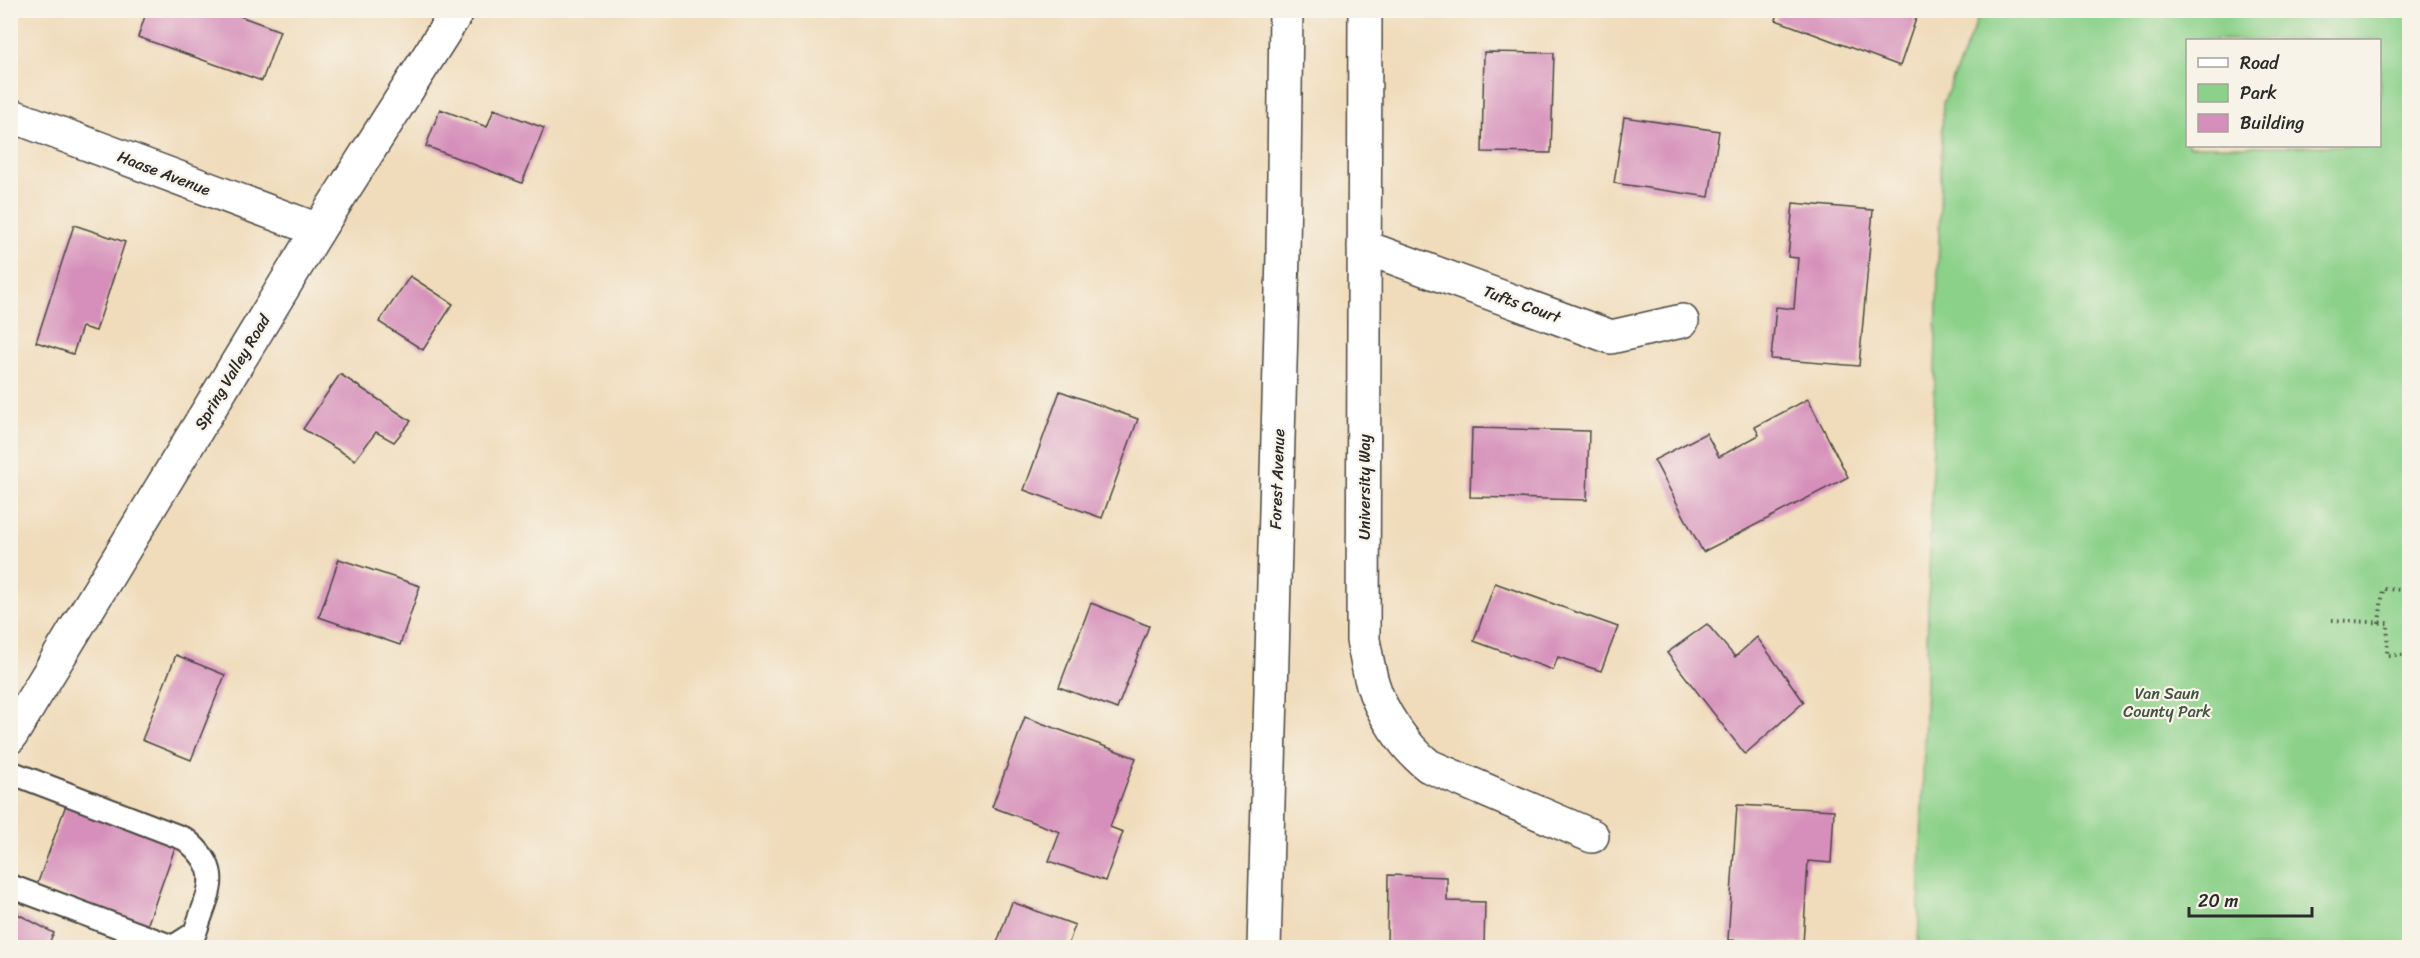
<svg xmlns="http://www.w3.org/2000/svg" width="2420" height="958" viewBox="0 0 2420 958" font-family="Sriracha,sans-serif">
  <style>
    .green { fill: #8cd18a; stroke: #5c7e5a; stroke-width: 1.5; fill-rule: evenodd }
    .building { fill: #d68fba }
    .lines { fill: none; stroke-linecap: round; stroke-linejoin: round }
    .lane-casing { stroke: #494641; stroke-width: 26 }
    .street-casing { stroke: #494641; stroke-width: 36 }
    .secondary-casing { stroke: #494641; stroke-width: 36 }
    .primary-casing { stroke: #494641; stroke-width: 36 }
    .path { stroke: #494641; stroke-width: 4; stroke-dasharray: 1.5 4.5; stroke-linecap: butt }
    .lane { stroke: #fff; stroke-width: 22 }
    .street { stroke: #fff; stroke-width: 33 }
    .secondary { stroke: #fff; stroke-width: 33 }
    .primary { stroke: #fff; stroke-width: 33 }
    .labels { text-anchor: middle; dominant-baseline: central; stroke-width: 4.5; stroke-linejoin: round; paint-order: stroke }
    .street-label { font-size: 16px; fill: #2b2b2b; stroke: #f7f3e8 }
    .park-label { font-size: 16px; fill: #435443; stroke: #f7f3e8 }
  </style>
  <rect width="100%" height="100%" fill="#f7f3e8"/>
  <filter id="ink" filterUnits="userSpaceOnUse"><feTurbulence type="fractalNoise" baseFrequency=".0167" numOctaves="2"/><feDisplacementMap in="SourceGraphic" scale="12" xChannelSelector="R" yChannelSelector="G"/><feConvolveMatrix kernelMatrix="1 2 1 2 8 2 1 2 1" color-interpolation-filters="sRGB"/></filter>
  <filter id="wash" filterUnits="userSpaceOnUse"><feTurbulence type="fractalNoise" baseFrequency=".008" numOctaves="4" result="noise"/><feDisplacementMap in="SourceGraphic" scale="24" xChannelSelector="R" yChannelSelector="G"/><feGaussianBlur stdDeviation="1.35" result="paint"/><feColorMatrix in="noise" values="0 0 0 0 0 0 0 0 0 0 0 0 0 0 0 0 0 1.4 0 .05"/><feComposite in="paint" operator="in"/></filter>
  <g filter="url(#wash)">
    <rect width="100%" height="100%" fill="#f0dcbb"/>
    <path class="green" d="M1981,11H2409V947H1918L1943,103ZM2188,40H2380V146H2188Z"/>
    <g id="blocks">
      <path class="building" d="M147,10H224L280,31L262,81L138,37Z
        M1779,10H1919L1900,66L1776,20Z
        M1484,52L1554,53L1551,153L1482,152Z
        M440,109L487,127L494,109L544,128L522,183L426,146Z
        M1624,117L1719,131L1709,197L1614,183Z
        M1793,203L1873,210L1859,366L1771,359L1776,307L1794,309L1798,258L1788,257Z
        M74,225L125,242L96,331L82,327L73,354L36,342Z
        M410,276L453,304L423,350L379,322Z
        M340,374L411,421L394,442L376,432L355,460L303,429Z
        M1060,391L1138,419L1102,518L1024,490Z
        M1808,399L1848,477L1703,552L1654,460L1706,433L1719,457L1759,435L1755,427Z
        M1472,428L1589,431L1587,500L1470,497Z
        M339,559L420,586L400,645L319,617Z
        M1495,583L1618,627L1601,671L1558,657L1553,670L1474,641Z
        M1091,603L1149,626L1117,709L1059,687Z
        M1707,624L1735,657L1757,637L1804,702L1745,754L1667,653Z
        M176,655L225,675L191,760L142,740Z
        M1025,717L1136,758L1110,827L1123,832L1105,881L1049,861L1060,832L992,807Z
        M67,802L177,842L147,926L37,885Z
        M1737,805L1834,810L1831,863L1808,861L1803,944L1728,940Z
        M1388,875L1447,877V901L1485,902L1484,948H1387Z
        M1012,902L1075,925L1067,948H995Z
        M12,911L54,933L46,948H10Z"/>
    </g>
  </g>
  <g filter="url(#ink)">
    <use href="#blocks" fill-opacity="0" stroke="#494641" stroke-width="1.5"/>
    <g class="lines">
      <defs>
        <path id="lane" d="M10,772L185,839C226,872 208,891 195,933L173,947L10,886"/>
        <path id="street" d="M1365,10L1363,640C1366,654 1368,668 1372,682C1380,711 1405,748 1429,766L1592,836
          M10,115L318,230
          M1364,247L1611,337L1682,321"/>
        <path id="secondary" d="M10,737L318,230L458,10"/>
        <path id="primary" d="M1264,948L1283,255L1286,10"/>
      </defs>
      <use href="#lane" class="lane-casing"/>
      <use href="#street" class="street-casing"/>
      <use href="#secondary" class="secondary-casing"/>
      <use href="#primary" class="primary-casing"/>
      <path class="path" d="M2332,620L2388,623L2387,655H2410
        M2379,623L2383,589L2410,590"/>
      <use href="#lane" class="lane"/>
      <use href="#street" class="street"/>
      <use href="#secondary" class="secondary"/>
      <use href="#primary" class="primary"/>
    </g>
  </g>
  <g class="labels">
    <g class="street-label">
      <text transform="translate(164 173) rotate(21)">Haase Avenue</text>
      <text transform="translate(1522 304) rotate(20)">Tufts Court</text>
      <text transform="translate(232 372) rotate(-59)">Spring Valley Road</text>
      <text transform="translate(1277 479) rotate(-88)">Forest Avenue</text>
      <text transform="translate(1364 487) rotate(-90)">University Way</text>
    </g>
    <g class="park-label">
      <text x="2167" y="693">Van Saun<tspan x="2167" dy="18">County Park</tspan></text>
    </g>
  </g>
  <rect width="2420" height="958" fill="none" stroke="#f7f3e8" stroke-width="36"/>
  <rect x="2186" y="39" width="195" height="108" fill="#f7f3e8" stroke="#a5a39c" stroke-width="1.5"/>
  <rect x="2198" y="58" width="30" height="9" fill="#ffffff" stroke="#a5a39c" stroke-width="1.5"/>
  <text x="2240" y="69" font-size="18" fill="#2b2b2b">Road</text>
  <rect x="2198" y="84" width="30" height="18" fill="#8cd18a" stroke="#a5a39c" stroke-width="1.5"/>
  <text x="2240" y="99" font-size="18" fill="#2b2b2b">Park</text>
  <rect x="2198" y="114" width="30" height="18" fill="#d68fba" stroke="#a5a39c" stroke-width="1.5"/>
  <text x="2240" y="129" font-size="18" fill="#2b2b2b">Building</text>
  <path d="M2189 907v9h123v-9" fill="none" stroke="#2b2b2b" stroke-width="3"/>
  <text x="2198" y="907" font-size="18" fill="#2b2b2b" stroke="#f7f3e8" stroke-width="4.5" paint-order="stroke">20 m</text>
</svg>
